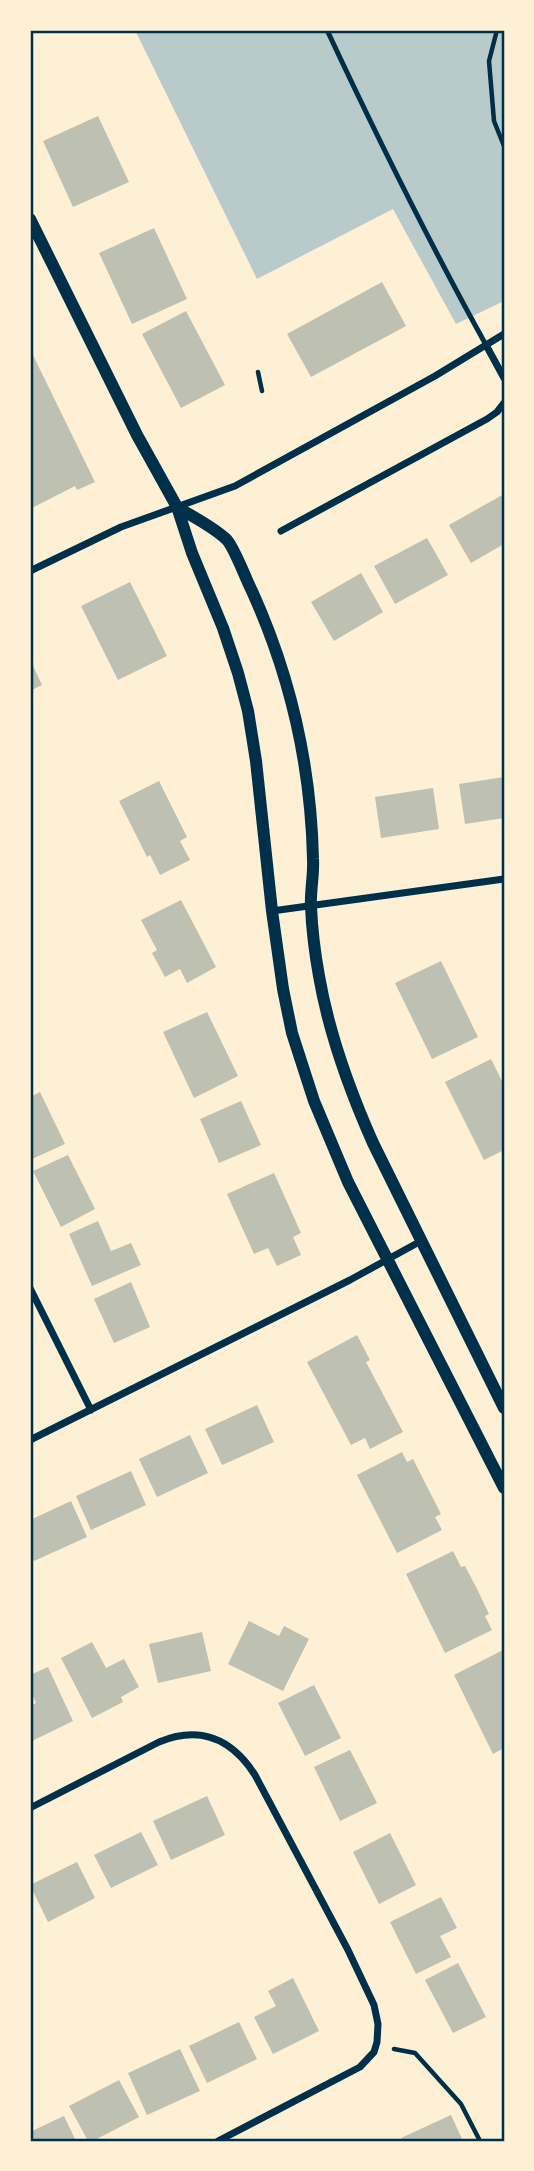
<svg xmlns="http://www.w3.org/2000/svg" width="534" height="2171" viewBox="0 0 534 2171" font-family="'Sofia Sans Condensed',sans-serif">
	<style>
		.green { fill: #b9caca }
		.building { fill: #bec0b2 }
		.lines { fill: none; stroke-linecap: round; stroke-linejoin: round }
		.path { stroke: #003049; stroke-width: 4.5 }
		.service { stroke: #003049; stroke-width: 5 }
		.minor { stroke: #003049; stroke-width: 7 }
		.tertiary { stroke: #003049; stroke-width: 12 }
		.neatline { fill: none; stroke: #003049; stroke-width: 2.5 }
	</style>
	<rect width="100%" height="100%" fill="#fdf0d5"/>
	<path class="green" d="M135,30H504V301L456,324L393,209L257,279Z"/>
	<path class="building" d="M98,116L129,182L73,207L43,141Z
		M154,228L187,299L132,324L99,253Z
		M382,282L406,326L311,377L287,334Z
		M186,311L225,385L181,408L142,334Z
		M30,349L95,482L77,490L75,486L30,509Z
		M504,494V544L471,563L449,525Z
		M427,538L448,575L395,604L374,566Z
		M361,573L383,612L334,641L311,602Z
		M130,582L167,656L118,680L81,606Z
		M30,659L42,685L30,691Z
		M504,777V818L465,824L459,784Z
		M159,781L187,837L180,841L190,860L160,875L150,855L147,857L119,801Z
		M433,788L439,829L381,838L375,797Z
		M181,900L216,967L187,983L180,969L165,977L152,953L157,950L141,920Z
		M441,961L478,1037L432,1059L395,983Z
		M207,1012L238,1076L194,1098L163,1032Z
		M491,1059L504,1085V1150L484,1160L445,1082Z
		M40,1092L65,1144L30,1160V1097Z
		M241,1101L261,1145L219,1163L200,1119Z
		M68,1155L95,1209L61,1227L33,1171Z
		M274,1173L301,1233L293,1237L301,1255L277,1266L268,1248L254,1254L227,1194Z
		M98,1221L111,1251L131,1243L141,1265L92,1286L69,1234Z
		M131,1282L150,1327L114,1343L94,1299Z
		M357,1335L370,1360L366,1362L403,1432L370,1449L365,1438L351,1445L307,1362Z
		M257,1405L274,1442L222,1465L205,1429Z
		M190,1435L208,1473L157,1497L139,1459Z
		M402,1452L407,1462L413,1459L441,1514L435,1517L442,1530L397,1553L357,1475Z
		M131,1471L146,1505L91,1530L76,1496Z
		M71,1501L87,1537L34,1561L30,1553V1520Z
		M453,1551L461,1567L465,1566L477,1589L489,1614L485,1616L492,1630L445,1653L406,1574Z
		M249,1621L279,1636L284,1626L309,1639L283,1691L228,1664Z
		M202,1632L211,1671L158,1683L149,1644Z
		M92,1642L106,1668L124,1659L139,1687L121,1697L123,1702L92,1718L61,1658Z
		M503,1650L504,1748L493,1754L454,1675Z
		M48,1667L73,1721L30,1742V1706L36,1703L30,1689V1675Z
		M314,1685L341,1738L305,1756L278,1703Z
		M350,1750L377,1803L340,1821L314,1767Z
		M207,1796L225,1835L171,1860L153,1821Z
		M141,1832L158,1865L111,1888L94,1855Z
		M390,1833L416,1885L379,1904L353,1852Z
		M77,1862L95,1898L48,1922L30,1885Z
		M441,1897L457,1928L440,1936L451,1957L416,1974L390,1922Z
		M458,1963L486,2017L453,2033L425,1980Z
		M293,1978L319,2031L273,2054L254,2017L276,2006L268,1991Z
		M239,2022L257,2059L207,2083L189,2046Z
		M180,2049L200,2091L147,2115L128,2073Z
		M119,2080L139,2117L93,2141H88L69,2106Z
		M451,2115L463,2141H403L401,2138Z
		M64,2116L76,2141H30V2132Z"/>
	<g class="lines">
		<path class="path" d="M497,30L489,61L494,121L504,146
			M258,372L262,391
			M394,2049L415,2053L461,2104L480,2141"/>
		<path class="service" d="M327,30C377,137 429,242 486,345"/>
		<path class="minor" d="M486,345L504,378
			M281,531L487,419L497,412L504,403
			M30,571L121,527L235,486L435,376L504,334
			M272,911L504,879
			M30,1288L91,1410
			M30,1440L350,1280L421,1241
			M30,1808L159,1742C200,1725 232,1739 255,1775L348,1950L374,2005L378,2024L377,2042L374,2052L360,2067L218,2141"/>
		<path class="tertiary" d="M30,219L137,435L177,507L192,553L223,628L238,673L248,711L256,761L272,911L283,989L292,1033L314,1101L348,1182L504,1488
			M177,507C193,517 212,526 226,539C234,546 246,580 252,591C290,675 311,767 313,859C314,875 310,891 311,907C312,930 315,954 319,976C329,1034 349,1089 373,1143L504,1408"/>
	</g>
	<rect width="534" height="2171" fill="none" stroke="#fdf0d5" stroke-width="63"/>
	<rect x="32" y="32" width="471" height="2108" class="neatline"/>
</svg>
